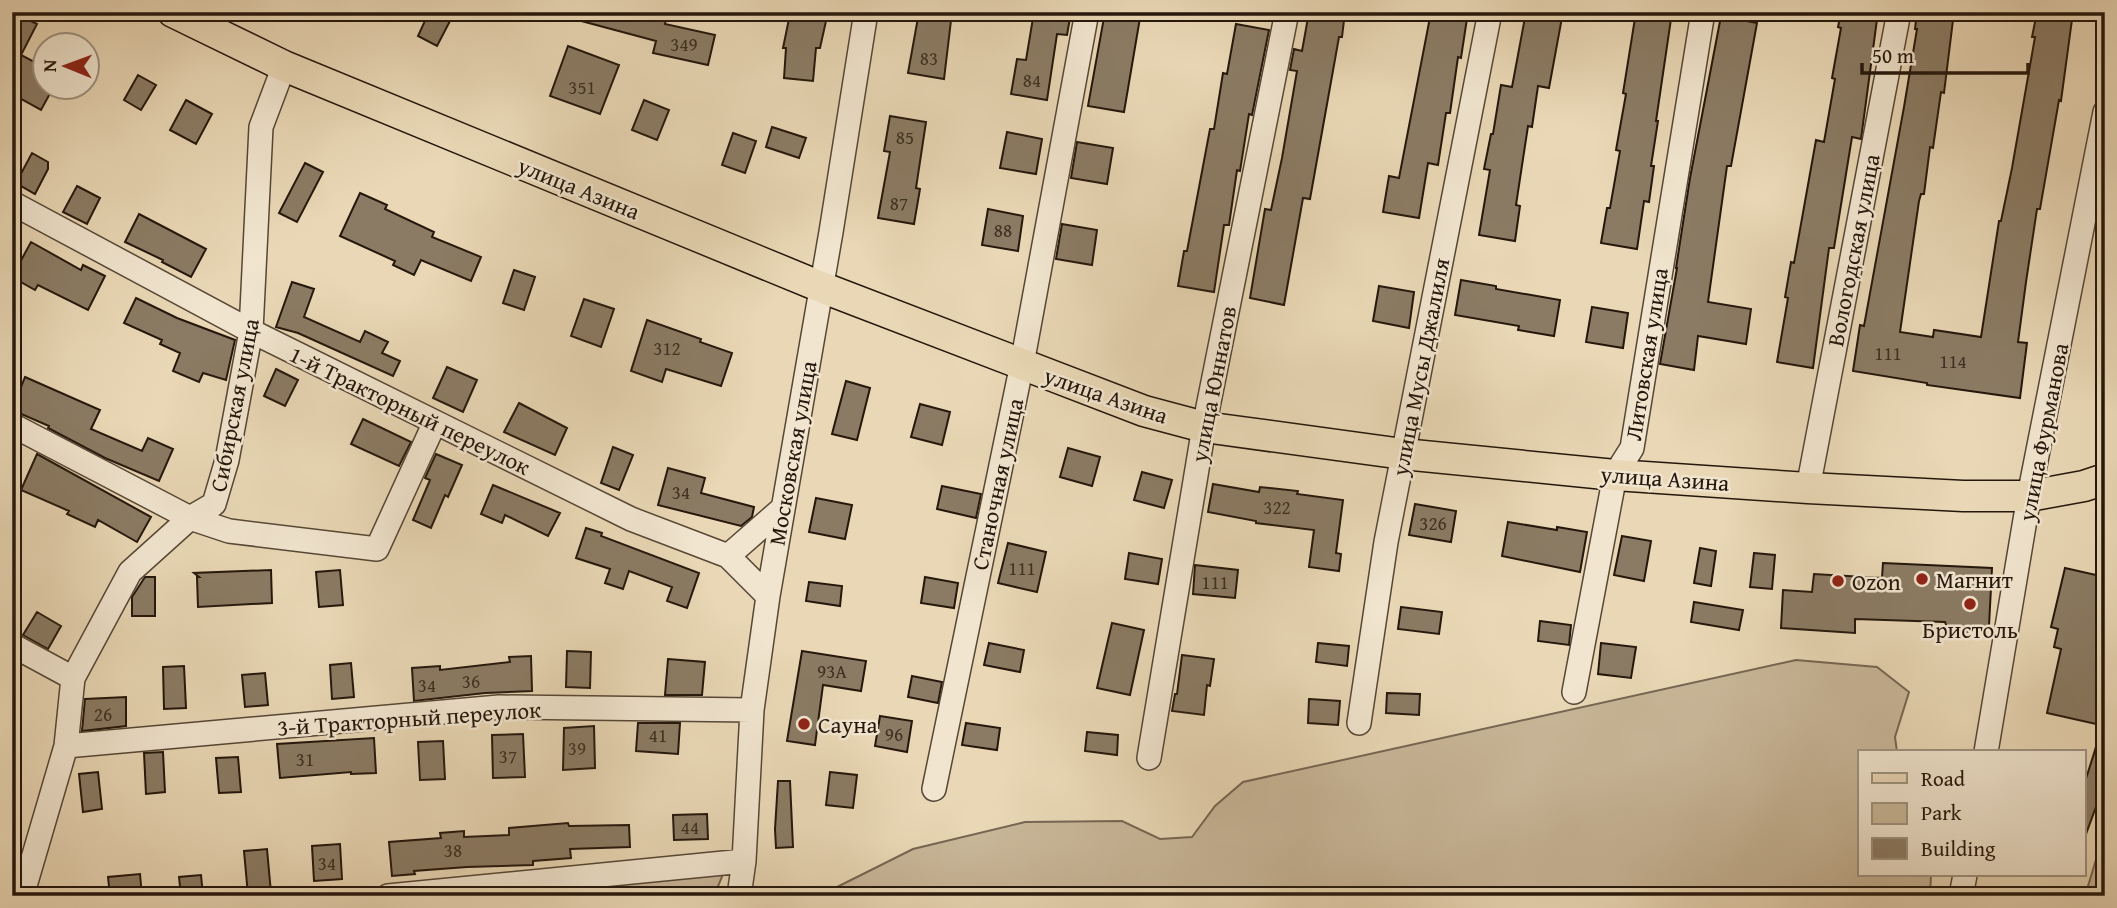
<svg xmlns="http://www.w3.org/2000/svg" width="2117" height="908" viewBox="0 0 2117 908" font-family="'Gentium Book Plus',serif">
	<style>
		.green { fill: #c8b698; stroke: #766652; stroke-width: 2 }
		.building { fill: #8b7b64; stroke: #25170c; stroke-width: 2 }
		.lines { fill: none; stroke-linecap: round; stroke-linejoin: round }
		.minor-casing { stroke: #564736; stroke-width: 26 }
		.major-casing { stroke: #25170c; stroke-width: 33 }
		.minor { stroke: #f1e5cf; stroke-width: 23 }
		.major { stroke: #e9d7b5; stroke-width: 30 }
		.poi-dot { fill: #8f2418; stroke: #f1e5cf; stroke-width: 2.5 }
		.labels { text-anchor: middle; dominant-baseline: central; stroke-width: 5; stroke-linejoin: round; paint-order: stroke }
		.number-label { font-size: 19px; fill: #3e3022 }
		.street-label { font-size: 23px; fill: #25170c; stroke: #f1e5cf }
		.poi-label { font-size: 23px; fill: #25170c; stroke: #f1e5cf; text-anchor: start }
	</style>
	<rect width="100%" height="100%" fill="#e9d7b5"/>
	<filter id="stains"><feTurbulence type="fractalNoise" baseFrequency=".00286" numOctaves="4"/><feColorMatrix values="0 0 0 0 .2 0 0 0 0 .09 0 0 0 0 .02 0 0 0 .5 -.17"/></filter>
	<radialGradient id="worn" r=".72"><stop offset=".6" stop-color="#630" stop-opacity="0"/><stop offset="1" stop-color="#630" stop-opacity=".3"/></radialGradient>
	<path class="green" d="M1796,660L1877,667L1909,692L1895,737L1897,752H1860V875H1931L1930,896H819L913,849L1025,822L1122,821L1160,839L1192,837L1215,806L1243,782Z
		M2105,830V896H2085Z
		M726,867L714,896H544Z"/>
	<path class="building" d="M12,12L37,24L21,55L46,68V88H53L41,110L12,94Z
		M429,12L450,21L437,46L418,36Z
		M571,12H667L665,24L715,35L708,65L653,53L656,41L570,18Z
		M919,12H952L944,79L908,73Z
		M1034,12H1071L1067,35L1057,34L1047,100L1011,94L1017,59L1026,60Z
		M1105,12H1141L1124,112L1088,106Z
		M1309,12H1345L1342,37H1339L1310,199L1303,198L1284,305L1250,298L1265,209L1271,210L1282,158L1297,71L1290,70L1294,49L1302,51Z
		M1431,12H1468L1461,58L1458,57L1450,113H1446L1438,165L1428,163L1419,218L1383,212L1389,176L1399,178Z
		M1526,12H1563L1549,88L1538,86L1532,127L1528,126L1516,205L1520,206L1515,241L1479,235L1490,170L1484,169L1491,134H1493L1501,85L1512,87Z
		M1636,12L1671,19L1656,121H1658L1651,166H1654L1649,202L1644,201L1637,249L1601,243L1607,208H1610L1620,151L1616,150L1626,94L1623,93Z
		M1841,12H1878L1861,139L1852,137L1834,248H1829L1813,368L1777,362L1788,298L1785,297L1791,262L1794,263L1816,140L1824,142L1835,79L1832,78L1841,28L1838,27Z
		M1917,12H1954L1944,93L1941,92L1933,148L1930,147L1924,194H1921L1919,201L1900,332L1933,337L1934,330L1981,337L1999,221H2001L2012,168L2035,37H2032L2037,12H2073L2061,101L2059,100L2040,209H2037L2026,282L2018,342L2027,343L2020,398L1927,385V383L1853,371L1860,325L1864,326L1904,107L1917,29H1915Z
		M790,14L826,21L820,48H816L813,81L784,78L786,48H783Z
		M1721,16L1757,23L1731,166H1727L1708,302L1751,309L1746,344L1698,336L1694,370L1660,364L1677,268H1676L1690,178Z
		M1236,24L1269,30L1252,115L1249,114L1240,171L1237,170L1229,225H1224L1214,292L1178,286L1184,251H1187L1210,129H1214L1223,73L1227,74Z
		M568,46L619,65L600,114L550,96Z
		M138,75L156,85L141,110L124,100Z
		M186,100L212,114L196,144L170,130Z
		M644,100L669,110L657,140L632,130Z
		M890,116L926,122L916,188L920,189L914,224L878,218L890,152L884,151Z
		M772,127L806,138L799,158L766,147Z
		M1007,132L1042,139L1036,174L1000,168Z
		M733,133L756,141L745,173L722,165Z
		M1077,142L1113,148L1107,184L1071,178Z
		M32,153L48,162V169L35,194L16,183Z
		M305,163L323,172L297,222L279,213Z
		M77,186L100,198L87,224L63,212Z
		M360,193L387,205L385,209L434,232L432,237L481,257L471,281L421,260L414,275L393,265L395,261L340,236Z
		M988,209L1023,216L1018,251L982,245Z
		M139,214L206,249L191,277L162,262L163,260L125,242Z
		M1062,224L1097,230L1092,265L1056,259Z
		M31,242L81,270L83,265L105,276L88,310L38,285L35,290L12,277Z
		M514,270L535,277L524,310L503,303Z
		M1461,280L1496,286V289L1560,300L1554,336L1518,330L1519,326L1455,315Z
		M292,282L314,289L304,317L360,342L365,331L388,342L382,353L400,361L393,376L298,333L276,327Z
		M1379,286L1414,292L1409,328L1373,321Z
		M136,298L177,318L235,340L226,380L203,373L199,382L173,371L180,353L160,344L162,340L124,323Z
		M584,299L614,309L601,347L571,336Z
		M1592,307L1628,313L1623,348L1586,342Z
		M647,320L701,339L700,342L732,353L721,386L666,369L662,382L631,371Z
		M447,367L477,380L463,412L433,398Z
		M276,369L298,380L285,406L264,396Z
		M25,377L100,410L91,429L142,451L148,438L173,449L159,481L105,458L48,428L49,426L12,410Z
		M846,381L870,388L857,440L832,434Z
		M519,403L567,428L555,455L504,432Z
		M920,404L950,412L942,445L911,437Z
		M363,419L411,442L399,466L351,444Z
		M613,447L633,455L619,490L601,483Z
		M1068,448L1100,457L1092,486L1060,477Z
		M37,454L151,517L137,542L98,520L95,527L67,514L69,511L21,490Z
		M436,454L462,465L448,497L445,495L431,528L413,520L430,480L425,478Z
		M668,468L705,478L701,493L754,507L752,517L741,526L658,505Z
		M1142,472L1172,480L1164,508L1134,500Z
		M1213,484L1259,492L1260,487L1298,491L1297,494L1343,500L1336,553L1341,554L1339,571L1309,567L1314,530L1256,523V521L1208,512Z
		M493,485L560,513L548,536L505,515L502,523L481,514Z
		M942,486L981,494L976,518L937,509Z
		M816,498L852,505L845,539L809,532Z
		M1415,504L1456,511L1451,542L1409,535Z
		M1508,522L1557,530V527L1587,532L1580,572L1502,556Z
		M586,528L602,533L601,536L699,573L687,608L667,601L672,587L629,571L623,589L605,583L610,569L576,558Z
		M1622,536L1651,541L1644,581L1614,575Z
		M1008,543L1046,552L1037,592L998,583Z
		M1700,548L1716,551L1711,586L1694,583Z
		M1129,553L1162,559L1158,584L1125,579Z
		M1754,553L1775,555L1772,589L1750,587Z
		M1883,563L1992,568L1989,626L1950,636L1945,622L1855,619V633L1781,628L1783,590L1812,592L1814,574L1882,578Z
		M1195,565L1238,570L1235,598L1193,594Z
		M2065,568L2105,577V726L2047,713L2061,649L2054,647L2058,629L2051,627Z
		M271,570L272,603L198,607L197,577H199L194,573Z
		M340,570L343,605L319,607L316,572Z
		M145,577H155V616H132V597Z
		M925,577L958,583L954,608L921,603Z
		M809,582L842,586L840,606L806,601Z
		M1694,602L1743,610L1739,630L1691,622Z
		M1401,607L1442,612L1439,634L1398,629Z
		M37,612L61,626L48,649L23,635Z
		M1540,621L1571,625L1569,645L1538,641Z
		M1112,623L1144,630L1130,695L1097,688Z
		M989,643L1024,650L1020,672L984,665Z
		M1318,643L1349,646L1347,666L1316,662Z
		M1601,643L1636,647L1631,678L1598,674Z
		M567,651L591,652L590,688L566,687Z
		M802,651L866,661L861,691L823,685L815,745L787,741Z
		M1182,655L1214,659L1210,686L1207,685L1204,715L1172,711L1175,694H1177Z
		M531,656L532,691L485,693L414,701L412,668L440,666V670L510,662L509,657Z
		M668,659L705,662L702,695H665Z
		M351,663L354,697L332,699L330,665Z
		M184,666L186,708L164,709L163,667Z
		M265,673L268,705L245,707L242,675Z
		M912,676L942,682L938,703L908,697Z
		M1387,693L1420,694L1419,715L1386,713Z
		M126,697V726L82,731L85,699Z
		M1309,699L1340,701L1338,725L1308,723Z
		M880,716L912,721L907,752L875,746Z
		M638,723H680L678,754L636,751Z
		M966,723L1000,728L997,750L962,745Z
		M594,726L595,768L563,770L564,728Z
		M2101,731L2105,732V782L2086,834L2084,833V785Z
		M1087,732L1118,735L1117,755L1085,751Z
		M523,734L525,777L493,778L492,735Z
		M374,738L376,773L351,774V772L280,778L277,744Z
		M443,741L445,779L420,780L418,742Z
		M163,752L165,792L146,794L144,753Z
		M238,757L241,792L219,793L216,758Z
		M98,772L102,809L83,812L79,774Z
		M830,772L857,775L853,808L826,805Z
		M778,781H790L793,847L776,848L775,829Z
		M707,814L708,839L674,840L673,815Z
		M568,823L569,826L629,825L630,847L570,849L571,858L533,861V865L467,867L414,871L415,874L392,876L389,842L441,838L440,833L464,831V837L509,835V828Z
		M340,844L342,879L314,881L312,846Z
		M267,849L271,893L248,895L244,851Z
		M140,874L142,896H110L108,877Z
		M201,875L203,896H181L179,877Z"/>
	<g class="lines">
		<g class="minor-casing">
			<path id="minor" d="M12,203L251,331L631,519L728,556L768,596
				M12,425L190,518L229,531L377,549L435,422
				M1808,488L1899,12
				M728,556L783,508
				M12,645L73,678
				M1574,692L1615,475L1632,448L1703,12
				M1359,723L1386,542L1490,12
				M66,746L499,707L752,710
				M1986,752L2029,496L2105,112
				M1149,758L1204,427L1287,12
				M934,789L1022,364L1087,12
				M22,896L66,746L73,678L130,572L190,518L214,504L227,460L251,331L261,127L284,66
				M388,896L744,861
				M739,896L744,861L752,710L768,596L831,232L866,12
				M1961,896L1965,875"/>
		</g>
		<g class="major-casing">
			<path id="major" d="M173,12L284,66L821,287L1144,411L1204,427L1403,454L1615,475L1808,488L1963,496H2029L2084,486L2105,479"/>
		</g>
		<use href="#minor" class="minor"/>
		<use href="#major" class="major"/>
	</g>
	<g class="poi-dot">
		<circle cx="1922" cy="579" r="7"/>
		<circle cx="1838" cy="581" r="7"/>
		<circle cx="1970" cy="604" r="7"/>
		<circle cx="804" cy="724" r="7"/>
	</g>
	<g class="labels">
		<g class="number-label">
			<text x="684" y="44">349</text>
			<text x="929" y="58">83</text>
			<text x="1032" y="80">84</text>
			<text x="582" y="87">351</text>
			<text x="905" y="137">85</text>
			<text x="899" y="203">87</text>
			<text x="1003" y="230">88</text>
			<text x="667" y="348">312</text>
			<text x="1888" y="353">111</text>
			<text x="1953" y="361">114</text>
			<text x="681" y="492">34</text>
			<text x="1277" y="507">322</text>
			<text x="1433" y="523">326</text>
			<text x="1022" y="568">111</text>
			<text x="1215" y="582">111</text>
			<text x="832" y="671">93А</text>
			<text x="471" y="681">36</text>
			<text x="427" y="685">34</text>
			<text x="103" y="714">26</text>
			<text x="894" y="734">96</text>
			<text x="658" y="735">41</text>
			<text x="577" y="748">39</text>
			<text x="508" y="756">37</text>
			<text x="305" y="759">31</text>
			<text x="690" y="827">44</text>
			<text x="453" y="850">38</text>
			<text x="327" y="863">34</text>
		</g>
		<g class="street-label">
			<text transform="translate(579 188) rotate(22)">улица Азина</text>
			<text transform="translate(1853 250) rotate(-79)">Вологодская улица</text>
			<text transform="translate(1646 354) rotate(-81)">Литовская улица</text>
			<text transform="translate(1420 367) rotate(-79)">улица Мусы Джалиля</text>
			<text transform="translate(1213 384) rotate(-79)">улица Юннатов</text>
			<text transform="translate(1106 395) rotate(19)">улица Азина</text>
			<text transform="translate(234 405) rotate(-79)">Сибирская улица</text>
			<text transform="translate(410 410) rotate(26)">1-й Тракторный переулок</text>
			<text transform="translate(2043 432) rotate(-79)">улица Фурманова</text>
			<text transform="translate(792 453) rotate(-80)">Московская улица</text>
			<text transform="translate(1665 478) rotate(4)">улица Азина</text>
			<text transform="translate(997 484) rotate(-78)">Станочная улица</text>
			<text transform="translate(409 718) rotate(-4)">3-й Тракторный переулок</text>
		</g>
		<g class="poi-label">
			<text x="1936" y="579">Магнит</text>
			<text x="1852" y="581">Ozon</text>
			<text x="1970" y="629" text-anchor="middle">Бристоль</text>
			<text x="818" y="724">Сауна</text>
		</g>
	</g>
	<rect width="2117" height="908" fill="none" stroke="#e9d7b5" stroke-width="42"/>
	<rect x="14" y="14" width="2089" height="880" fill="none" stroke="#25170c" stroke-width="3.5"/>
	<rect x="21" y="21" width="2075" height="866" fill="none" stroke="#25170c" stroke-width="2"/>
	<rect x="1858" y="750" width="228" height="126" fill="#f1e5cf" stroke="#9f9381" stroke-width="2"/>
	<rect x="1872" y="773" width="35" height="10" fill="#e9d7b5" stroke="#9f9381" stroke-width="2"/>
	<text x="1921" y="786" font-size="21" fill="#25170c">Road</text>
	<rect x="1872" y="803" width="35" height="21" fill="#c8b698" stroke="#9f9381" stroke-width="2"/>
	<text x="1921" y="820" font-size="21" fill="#25170c">Park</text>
	<rect x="1872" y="838" width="35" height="21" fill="#8b7b64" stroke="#9f9381" stroke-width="2"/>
	<text x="1921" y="856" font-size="21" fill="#25170c">Building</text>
	<g transform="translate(66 66) rotate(271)"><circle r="33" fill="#f1e5cf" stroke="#9f9381" stroke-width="2"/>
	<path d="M0-5L12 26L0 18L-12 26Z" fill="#8f2418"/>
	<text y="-10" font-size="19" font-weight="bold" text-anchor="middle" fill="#25170c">N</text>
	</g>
	<path d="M1862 63v10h166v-10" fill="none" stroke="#25170c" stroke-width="3.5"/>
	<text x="1872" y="63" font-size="21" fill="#25170c" stroke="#f1e5cf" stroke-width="5" paint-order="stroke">50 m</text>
	<rect width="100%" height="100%" filter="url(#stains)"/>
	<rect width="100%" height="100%" fill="url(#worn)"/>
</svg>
